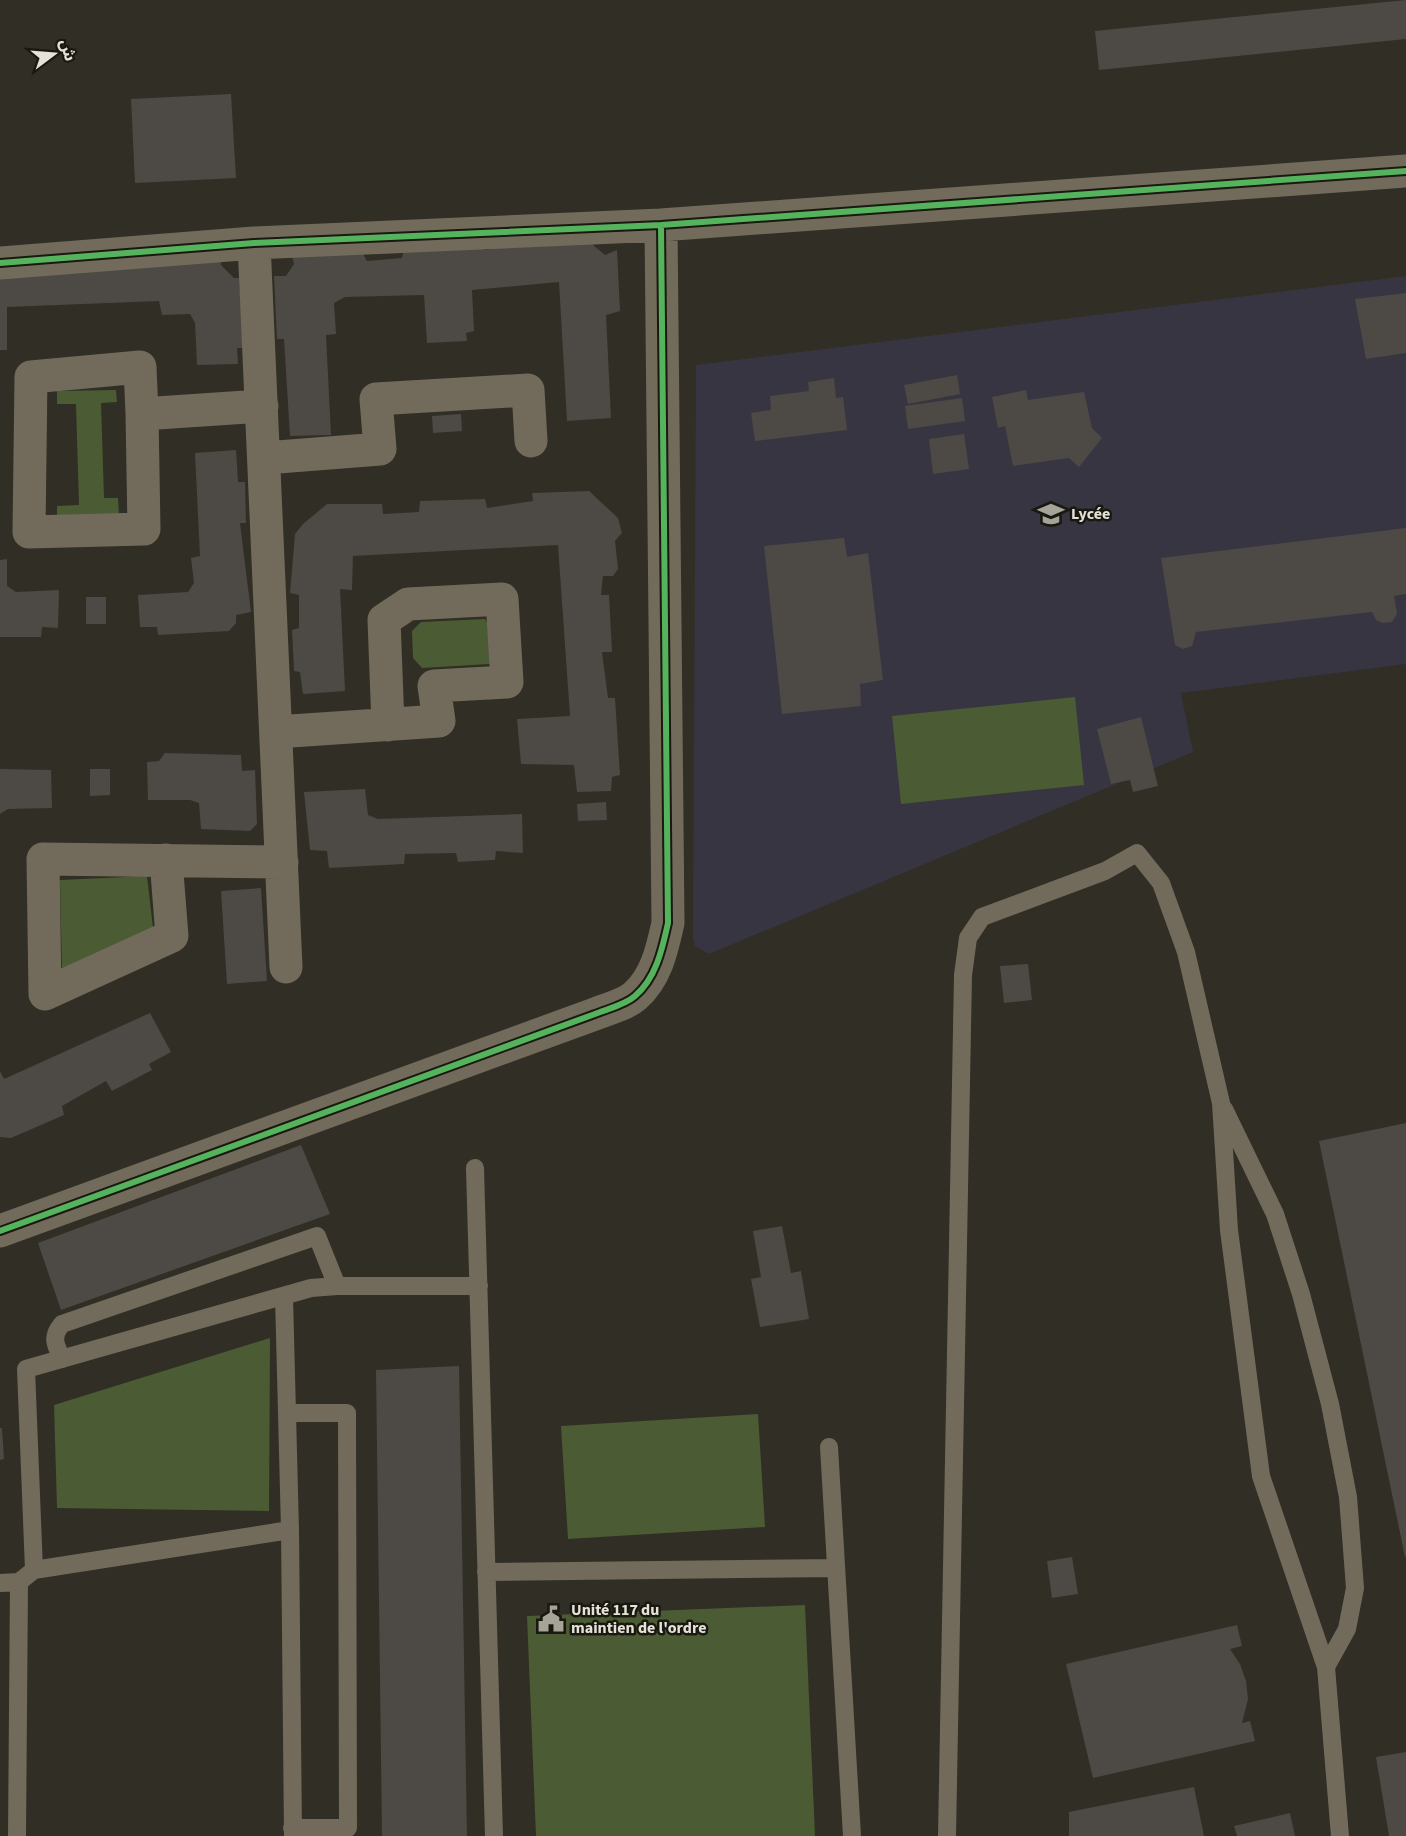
<svg xmlns="http://www.w3.org/2000/svg" width="1406" height="1836" viewBox="0 0 1406 1836" font-family="'Source Sans 3','Noto Sans Arabic',sans-serif">
	<style>
		.education { fill: #383542 }
		.green { fill: #4b5b33 }
		.building { fill: #4d4944 }
		.lines { fill: none; stroke-linecap: round; stroke-linejoin: round }
		.service { stroke: #726b5b; stroke-width: 18 }
		.minor { stroke: #726b5b; stroke-width: 33 }
		.cycleway-casing { stroke: #1a1911; stroke-width: 10 }
		.cycleway { stroke: #56b35d; stroke-width: 6 }
		.labels { text-anchor: middle; dominant-baseline: central; stroke-width: 5; stroke-linejoin: round; paint-order: stroke }
		.poi-label { font-size: 16px; font-weight: bold; fill: #e5e3d8; stroke: #1a1911; text-anchor: start }
	</style>
	<rect width="100%" height="100%" fill="#302e25"/>
	<path class="education" d="M1406,276V664L1181,693L1193,752L709,954L695,946L693,938L696,365Z"/>
	<path class="green" d="M116,390L117,402L101,403L104,498H118L119,515L57,516V506L79,505L76,404H57V391Z
		M485,619L491,629L495,658L489,664L422,668L413,658L412,631L421,622Z
		M1075,697L1084,785L901,804L892,716Z
		M147,876L153,928L62,973L60,880Z
		M270,1338L269,1511L57,1508L54,1405Z
		M758,1414L765,1527L568,1539L561,1426Z
		M805,1605L815,1836H536L527,1616Z"/>
	<path class="building" d="M1406,0V39L1099,70L1095,31Z
		M231,94L236,178L135,183L131,99Z
		M593,234V245L605,255L617,250L620,311L606,315L611,418L567,421L559,282L472,290L474,331L466,333L467,341L427,343L424,295L345,297L334,303L336,334L326,335L331,435L290,436L284,339H277L274,276H286L294,264L292,256L362,252L367,261L402,258L404,250L480,240L484,250Z
		M220,256L221,265L234,278H239L244,348H237L238,364L197,365L195,323L190,314L162,315L159,301L7,307V350H0V271Z
		M1406,293V353L1366,359L1355,299Z
		M957,375L960,394L908,404L904,385Z
		M834,378L836,398L843,397L847,430L755,441L751,413L771,410L770,396L809,391L808,382Z
		M1026,390L1028,400L1084,392L1092,428L1102,438L1079,467L1069,458L1013,466L1005,426L998,428L992,397Z
		M962,398L965,421L908,429L905,406Z
		M461,414L462,431L433,433L432,416Z
		M964,434L969,469L933,474L929,439Z
		M236,450L238,482H245L246,523H240L251,612L236,615V623L229,631L158,635L157,627H140L138,595L188,592L194,583L191,558L200,556L195,453Z
		M589,491L618,518L622,533L615,541L618,569L613,576H603L601,595H609L612,652H602L608,698H615L620,775L612,777L611,791L577,792L574,765L521,764L517,719L570,716L558,545L353,556L352,590L340,589L345,691L303,694L300,672L294,671L292,630L299,628V595L290,593L295,534L303,524L327,504H382L383,514L419,512L420,501L485,499L487,508L533,501L532,493Z
		M1406,528V594L1394,596L1397,614L1392,622L1383,623L1376,620L1372,612L1196,632L1192,646L1183,649L1175,645L1161,558Z
		M844,538L847,557L868,553L883,680L860,684L861,706L782,714L764,546Z
		M7,559V586L16,592L59,590L58,628L42,627L41,637H0V560Z
		M86,597H106V624H86Z
		M1141,717L1158,786L1133,792L1130,780L1111,784L1097,729Z
		M165,753L241,755L242,771L255,770L257,824L250,831L201,829L199,803L190,800H148L147,762L159,761Z
		M0,769L51,770L52,808L8,809L0,814Z
		M90,769H110V795L90,796Z
		M365,789L368,815L378,819L522,814L523,853L496,851L495,860L458,862L456,853L405,854L404,864L329,868L327,851L310,850L304,792Z
		M606,802L607,820L578,821L577,804Z
		M261,888L267,981L227,984L221,891Z
		M1028,964L1032,1000L1004,1003L1000,966Z
		M150,1013L171,1052L149,1064L152,1070L112,1091L106,1081L62,1106L64,1115L11,1138L0,1137V1071L4,1079Z
		M1406,1123V1557H1405L1319,1141Z
		M301,1145L330,1214L61,1310L38,1243Z
		M782,1226L791,1273L801,1271L809,1319L760,1327L751,1279L761,1277L753,1231Z
		M459,1366L467,1836H382L376,1370Z
		M0,1428H2L4,1459L0,1460Z
		M1072,1557L1078,1594L1052,1598L1047,1561Z
		M1237,1625L1242,1646L1230,1649L1240,1664L1246,1681L1248,1699L1242,1723L1250,1721L1255,1741L1093,1778L1066,1664Z
		M1406,1752V1836H1389L1376,1757Z
		M1194,1787L1204,1836H1069V1812Z
		M1290,1813L1295,1836H1237L1234,1826Z"/>
	<g class="lines">
		<path class="service" d="M1224,1109L1275,1214L1301,1294L1330,1404L1348,1497L1355,1588L1347,1629L1326,1667
			M475,1168L494,1836
			M284,1296L290,1530
			M62,1359C55,1344 51,1337 62,1324L317,1236L337,1286
			M287,1413H347L348,1828H292
			M829,1447L852,1836
			M34,1570L26,1369L311,1288L337,1286H479
			M486,1572L836,1568
			M0,1583L19,1582L34,1570L290,1530L293,1836
			M17,1836L19,1582
			M947,1836L963,975L968,938L982,917L1105,871L1137,853L1161,883L1186,952L1221,1103L1229,1230L1261,1476L1326,1667L1340,1836"/>
		<path class="minor" d="M254,243L286,967
			M0,263L254,243L661,225L1406,171
			M142,414L144,529L29,532L31,377L140,367L142,414L262,406
			M265,458L380,449L376,399L528,390L531,441
			M276,732L439,721L434,686L507,682L502,599L408,604L384,620L388,725
			M166,860L172,936L45,994L43,859L282,862
			M0,1231L595,1014C607,1009 625,1005 635,996C656,978 662,950 668,923L661,225"/>
		<g class="cycleway-casing">
			<path id="cycleway" d="M0,263L254,243L661,225L1406,171
				M0,1231L595,1014C607,1009 625,1005 635,996C656,978 662,950 668,923L661,225"/>
		</g>
		<use href="#cycleway" class="cycleway"/>
	</g>
	<defs>
		<g id="school-bare" transform="scale(2.07)"><path d="M0-5L7-2L0 1L-7-2ZM-4 1L0 2.5L4 1V4Q0 6-4 4Z" fill="#a6a499" stroke="#1a1911" stroke-width="2.5" paint-order="stroke"/></g>
		<g id="civic-bare" transform="scale(2.07)"><path d="M-.6-6.5H3V-4.5H.6V-3L4-1V1h2V6H-6V1h2V-1L-.6-3ZM-1.2 2.5V6h2.4V2.5Z" fill="#a6a499" stroke="#1a1911" stroke-width="2.5" paint-order="stroke"/></g>
	</defs>
	<g fill-rule="evenodd">
		<use href="#school-bare" x="1051" y="514"/>
		<use href="#civic-bare" x="551" y="1619"/>
	</g>
	<g class="labels">
		<g class="poi-label">
			<text x="1071" y="514">Lycée</text>
			<text x="571" y="1610">Unité 117 du<tspan x="571" dy="18">maintien de l'ordre</tspan></text>
		</g>
	</g>
	<g transform="translate(54 54) rotate(74)" stroke="#1a1911" stroke-width="4.5" paint-order="stroke">
	<path d="M0-4.5L10 22L0 15L-10 22Z" fill="#e5e3d8"/>
	<text y="-9" font-size="16" font-weight="bold" text-anchor="middle" fill="#e5e3d8">ش</text>
	</g>
</svg>
